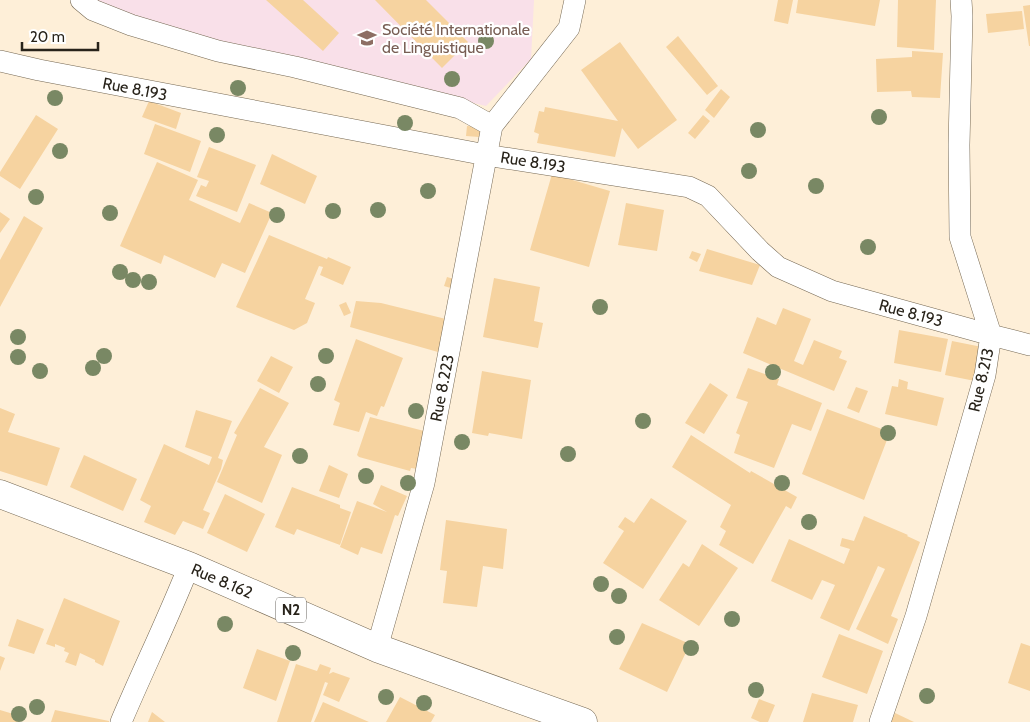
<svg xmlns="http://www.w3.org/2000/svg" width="1030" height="722" viewBox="0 0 1030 722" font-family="Cabin,sans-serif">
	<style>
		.education { fill: #f9e0e9 }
		.building { fill: #f6d3a0 }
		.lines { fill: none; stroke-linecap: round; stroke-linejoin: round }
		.minor-casing { stroke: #756853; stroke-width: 22 }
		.trunk-casing { stroke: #756853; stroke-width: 29 }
		.minor { stroke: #fff; stroke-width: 21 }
		.trunk { stroke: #fff; stroke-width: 28 }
		.tree { fill: #798864 }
		.labels { text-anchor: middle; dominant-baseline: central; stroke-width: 4.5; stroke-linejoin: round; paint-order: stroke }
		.shield { fill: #fff; stroke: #68655f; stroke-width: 1 }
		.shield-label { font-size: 15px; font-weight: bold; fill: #28231a }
		.education-label { font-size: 16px; fill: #785e54; stroke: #fff; text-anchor: start }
		.street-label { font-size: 16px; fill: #28231a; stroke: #fff }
	</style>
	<rect width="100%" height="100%" fill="#feefd8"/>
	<path class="education" d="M91,0H534L531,59L486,106L113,17Z"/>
	<path class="building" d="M266,0H303L339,33L323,51Z
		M375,0H426L468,42L442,68Z
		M778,0H793L788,24L774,21Z
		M798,0H880L875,26L796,13Z
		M898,0H936L934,50L897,47Z
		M1030,5V46H1029L1023,6Z
		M1022,11L1024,29L988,33L986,14Z
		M678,36L718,86L707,95L666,47Z
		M620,42L677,120L638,149L622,128L615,157L537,143L539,134L534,132L539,111L544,112L545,107L618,121L581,70Z
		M912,51L943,53L940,98L912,97L911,91L877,92L876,59L912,57Z
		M721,89L730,97L714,118L705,110Z
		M149,101L181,113L176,129L142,117Z
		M36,115L58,129L20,189L0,176V172Z
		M703,115L710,121L695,139L688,133Z
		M155,124L201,141L190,172L144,154Z
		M467,126L481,127L479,137L466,136Z
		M209,147L256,165L237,212L196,196L201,185L206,187L209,181L197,177Z
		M272,154L317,176L305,204L260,184Z
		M157,162L198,180L189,200L240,223L249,203L272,213L245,273L222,263L215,278L164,255L161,264L120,246Z
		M552,174L610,191L589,267L530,250Z
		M626,203L664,210L657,251L618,245Z
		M0,212L10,219L0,233Z
		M24,216L43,228L0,307V260Z
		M269,235L327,259L328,257L351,267L343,285L320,275L323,267L319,266L305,299L315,303L307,323L294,330L236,307Z
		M707,249L760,265L752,285L699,271Z
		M692,251L701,254L697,262L689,258Z
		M447,277L457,280L454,289L444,286Z
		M494,278L540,287L534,321L543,323L538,348L483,337Z
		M356,301L381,303L450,320L445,354L350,327Z
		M346,302L351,313L344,316L339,305Z
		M783,308L811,319L794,361L803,365L814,340L842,351L839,358L847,361L834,391L743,353L757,317L776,325Z
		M899,330L948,339L941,372L894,363Z
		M356,339L403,358L384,407L381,406L377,416L366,412L359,432L333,425L340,403L334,400Z
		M952,341L982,347L975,381L945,375Z
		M271,356L293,367L279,393L257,381Z
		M748,368L779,379L777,385L822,403L811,431L792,424L774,468L734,453L740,435L736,433L748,402L736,398Z
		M482,371L531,380L522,439L489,433L488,436L472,433Z
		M899,379L908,382L907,389L944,398L937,426L885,414L892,386L898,387Z
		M710,383L728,395L704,434L685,423Z
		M856,387L868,391L859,413L847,408Z
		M260,388L289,403L264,447L282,455L262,503L217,482L237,435L234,433Z
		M0,408L15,414L8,432L60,448L47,486L0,471Z
		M827,409L890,432L864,500L802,474Z
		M196,410L232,421L218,458L223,460L221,469L203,510L210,513L203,529L183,521L175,535L144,522L151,506L140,500L164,444L209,465L212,457L185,447Z
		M370,417L428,432L418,469L411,468L410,471L359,457L357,455Z
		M691,435L750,473L751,471L797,497L791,509L786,506L753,564L719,545L726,531L720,527L731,505L672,467Z
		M84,455L137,479L123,511L70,487Z
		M329,465L348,474L339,498L319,491Z
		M381,485L407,496L398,516L395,515L382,554L361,547L358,555L340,547L357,501L387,512L373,504Z
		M292,487L340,505V508L351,512L340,545L297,529L294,535L275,527Z
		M225,494L265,514L247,552L207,533Z
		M651,498L687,521L643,589L603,563L624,531L618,527L625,517L634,523Z
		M864,516L908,535L907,536L920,542L891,616L898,619L888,644L856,629L885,569L878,566L849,631L820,618L835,585L822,580L812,600L771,581L789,539L844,564L850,549L840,546L842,538L854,541Z
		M446,520L507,529L503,569L483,566L477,607L443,603L447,571L440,570Z
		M702,544L738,568L699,626L659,600L683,563L689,567Z
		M64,598L120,621L103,666L95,662V660L80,653L76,666L65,662L69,653L64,651L65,648L55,644V647L46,644Z
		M17,619L44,629L34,654L8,646Z
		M642,623L690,644L667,692L619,669Z
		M839,634L883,651L867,694L822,677Z
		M1021,643L1030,646V691L1008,683Z
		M257,649L290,661L276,701L243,688Z
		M0,656L5,658L0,671Z
		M296,664L317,671L320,664L331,668L329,674L333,672L350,678L339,702L323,695L328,683L325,682L311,722H277Z
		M812,693L858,705L853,722H803Z
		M400,697L435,715L431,722H386Z
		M759,699L775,705L768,722H760L751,718Z
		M323,702L369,722H314Z
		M0,710L20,716L19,722H0Z
		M55,710L109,721V722H51Z
		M152,712L165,722H148Z
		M895,713L914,722H891Z"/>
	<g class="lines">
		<g class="minor-casing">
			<path id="minor" d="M81,0L93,10L131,25L218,51L295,67L460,108L492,126
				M0,61L39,70L486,155L689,187L708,196L760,251L778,267L832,291L991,335L1030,345
				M377,648L424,483L492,126L569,28L575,0
				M121,722C143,670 168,619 189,566
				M880,722L916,616L985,375L991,335L960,237L959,145L962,16L961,0"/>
		</g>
		<g class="trunk-casing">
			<path id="trunk" d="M0,494L189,566L377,648L583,722"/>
		</g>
		<use href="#minor" class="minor"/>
		<use href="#trunk" class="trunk"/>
	</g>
	<g class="tree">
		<circle cx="486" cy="41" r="8"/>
		<circle cx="452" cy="79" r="8"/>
		<circle cx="238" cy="88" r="8"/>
		<circle cx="55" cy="98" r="8"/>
		<circle cx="879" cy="117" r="8"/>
		<circle cx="405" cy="123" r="8"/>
		<circle cx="758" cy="130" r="8"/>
		<circle cx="217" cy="135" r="8"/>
		<circle cx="60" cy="151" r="8"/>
		<circle cx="749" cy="171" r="8"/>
		<circle cx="816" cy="186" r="8"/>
		<circle cx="428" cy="191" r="8"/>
		<circle cx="36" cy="197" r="8"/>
		<circle cx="378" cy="210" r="8"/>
		<circle cx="333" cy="211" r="8"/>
		<circle cx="110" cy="213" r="8"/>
		<circle cx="277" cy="215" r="8"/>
		<circle cx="868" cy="247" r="8"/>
		<circle cx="120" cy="272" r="8"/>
		<circle cx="133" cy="280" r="8"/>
		<circle cx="149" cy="282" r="8"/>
		<circle cx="600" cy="307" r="8"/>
		<circle cx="18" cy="337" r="8"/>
		<circle cx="104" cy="356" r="8"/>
		<circle cx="326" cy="356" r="8"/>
		<circle cx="18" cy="357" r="8"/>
		<circle cx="93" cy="368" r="8"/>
		<circle cx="40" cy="371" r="8"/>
		<circle cx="773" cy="372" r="8"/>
		<circle cx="318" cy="384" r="8"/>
		<circle cx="416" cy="411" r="8"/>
		<circle cx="643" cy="421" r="8"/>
		<circle cx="888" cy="433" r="8"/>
		<circle cx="462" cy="442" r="8"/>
		<circle cx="568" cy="454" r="8"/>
		<circle cx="300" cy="456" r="8"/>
		<circle cx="366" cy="476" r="8"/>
		<circle cx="408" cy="483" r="8"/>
		<circle cx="782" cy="483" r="8"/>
		<circle cx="809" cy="522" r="8"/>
		<circle cx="601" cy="584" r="8"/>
		<circle cx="619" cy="596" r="8"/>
		<circle cx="732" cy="619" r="8"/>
		<circle cx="225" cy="624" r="8"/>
		<circle cx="617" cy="637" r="8"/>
		<circle cx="691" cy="648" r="8"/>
		<circle cx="293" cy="653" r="8"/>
		<circle cx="756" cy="690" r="8"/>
		<circle cx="927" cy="696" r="8"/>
		<circle cx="386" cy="697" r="8"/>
		<circle cx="424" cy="703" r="8"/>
		<circle cx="37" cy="707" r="8"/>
		<circle cx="19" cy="714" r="8"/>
	</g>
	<defs>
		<g id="school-bare" transform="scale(1.5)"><path d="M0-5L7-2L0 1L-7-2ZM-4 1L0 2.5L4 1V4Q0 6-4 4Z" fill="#8d6e63" stroke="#fff" stroke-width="2.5" paint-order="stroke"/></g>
	</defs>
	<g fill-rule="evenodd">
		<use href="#school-bare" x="367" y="38"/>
	</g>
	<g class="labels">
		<rect class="shield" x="276" y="597.5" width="30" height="25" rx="4"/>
		<g class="shield-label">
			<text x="291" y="610">N2</text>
		</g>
		<g class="education-label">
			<text x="382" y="29">Société Internationale<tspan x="382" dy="18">de Linguistique</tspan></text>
		</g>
		<g class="street-label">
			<text transform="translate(135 89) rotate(11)">Rue 8.193</text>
			<text transform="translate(533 162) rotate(9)">Rue 8.193</text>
			<text transform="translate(911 313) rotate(15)">Rue 8.193</text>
			<text transform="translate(981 380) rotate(-77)">Rue 8.213</text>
			<text transform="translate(442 388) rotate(-79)">Rue 8.223</text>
			<text transform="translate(222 581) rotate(23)">Rue 8.162</text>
		</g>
	</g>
	<path d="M22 42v8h76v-8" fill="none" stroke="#28231a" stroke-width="2.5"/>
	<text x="30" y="42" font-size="15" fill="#28231a" stroke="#ffffff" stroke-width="4" paint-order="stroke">20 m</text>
</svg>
